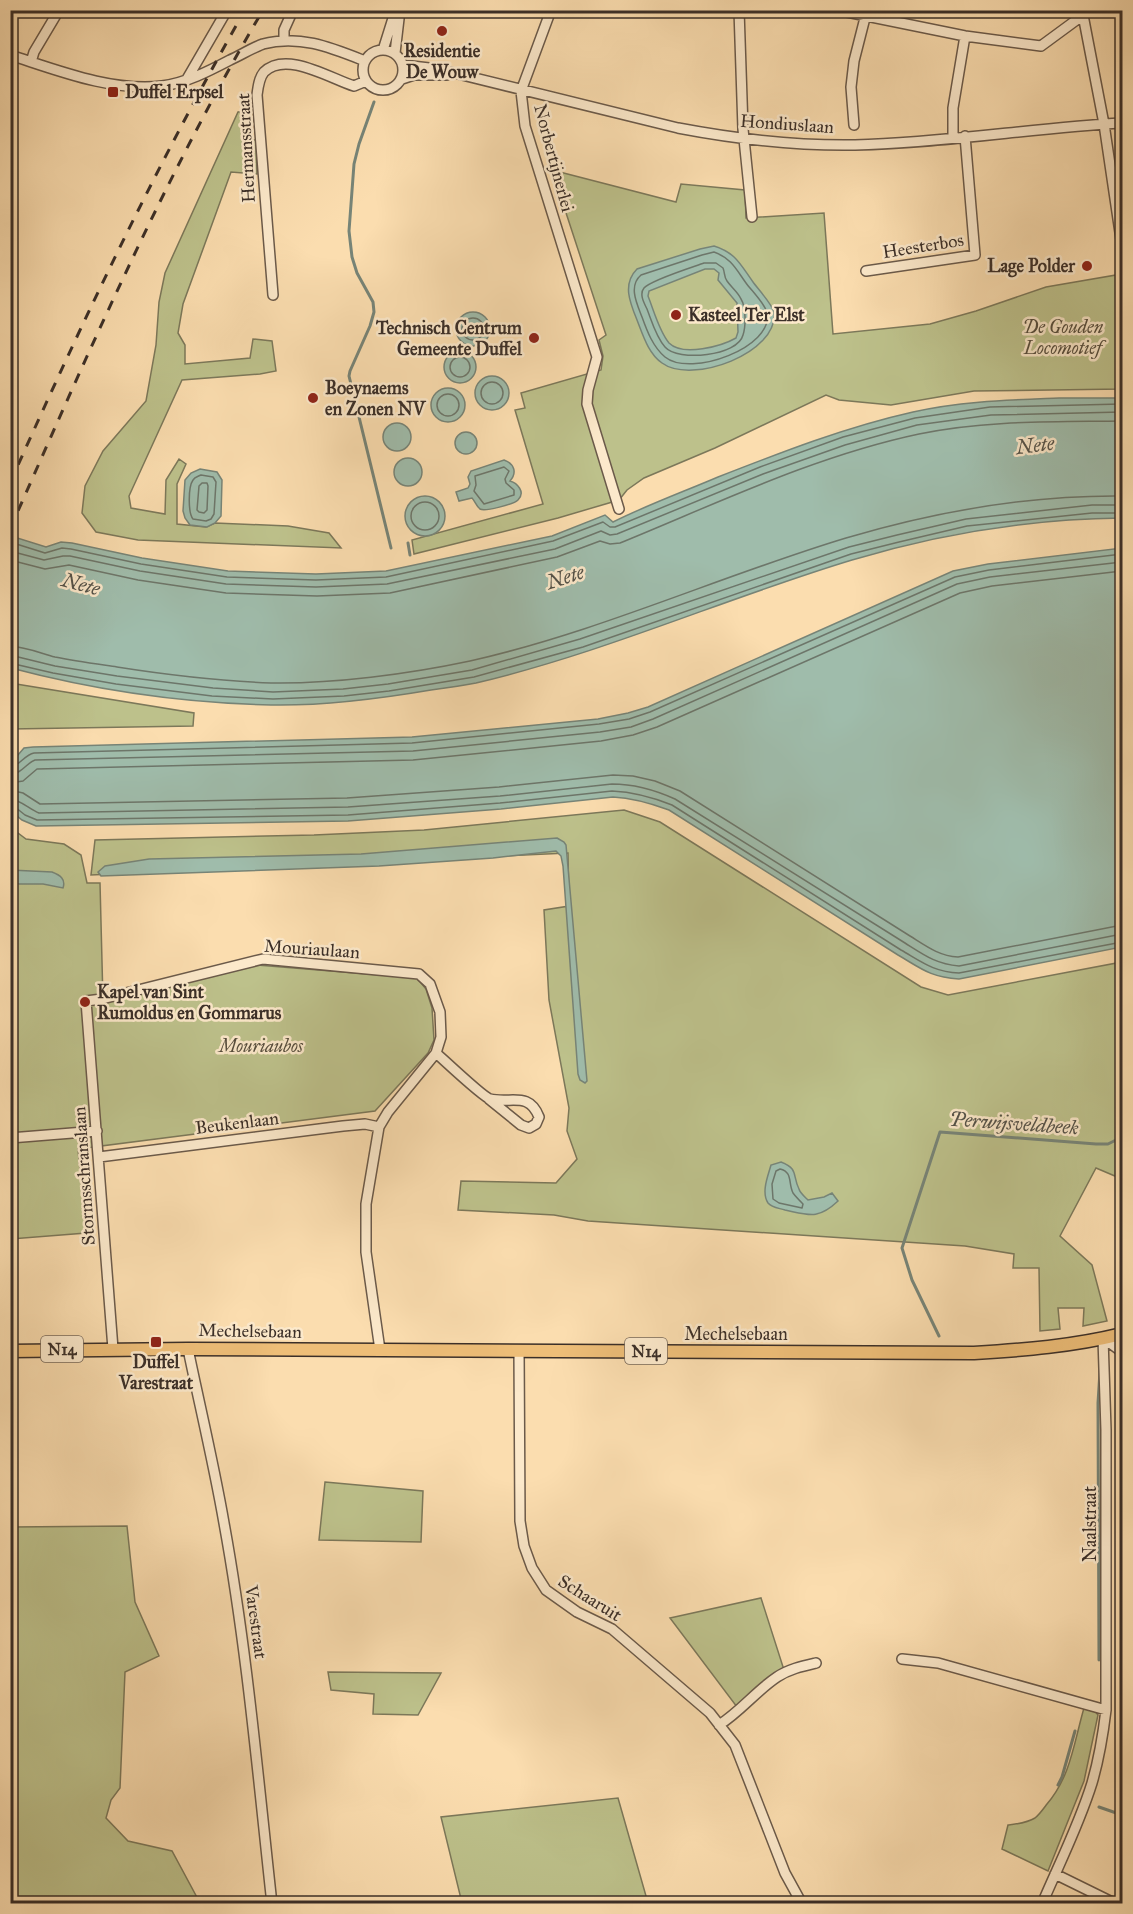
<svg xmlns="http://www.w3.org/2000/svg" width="1133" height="1914" viewBox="0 0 1133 1914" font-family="'IM FELL Great Primer',serif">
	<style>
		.green { fill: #bdc18b; stroke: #7c785a; stroke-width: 1.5 }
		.water { fill: #9fbcab; stroke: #778477; stroke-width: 1.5; fill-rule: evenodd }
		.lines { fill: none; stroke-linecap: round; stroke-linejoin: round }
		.shore { stroke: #6d766a; stroke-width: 1.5 }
		.stream { stroke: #778477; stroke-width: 3 }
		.minor-casing { stroke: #6b5a4a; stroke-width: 12 }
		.major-casing { stroke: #3b2f28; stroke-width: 15 }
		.minor { stroke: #fce9cb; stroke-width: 9 }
		.major { stroke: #eebe78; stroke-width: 12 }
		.rail { stroke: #3b2f28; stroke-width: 3; stroke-dasharray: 10 10; stroke-linecap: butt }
		.poi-dot { fill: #8f2418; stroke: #fce9cb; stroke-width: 2 }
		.labels { text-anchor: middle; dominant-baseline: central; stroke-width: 5; stroke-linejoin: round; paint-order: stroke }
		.shield { fill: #fce9cb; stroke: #756759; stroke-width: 1.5 }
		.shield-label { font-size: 16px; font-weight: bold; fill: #3b2f28 }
		.poi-label { font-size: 18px; font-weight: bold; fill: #3b2f28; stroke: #fce9cb; text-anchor: start }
		.street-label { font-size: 18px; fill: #3b2f28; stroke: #fce9cb }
		.park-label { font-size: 18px; font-style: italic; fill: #554c3c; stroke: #fce9cb }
		.water-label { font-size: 20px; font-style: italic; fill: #545249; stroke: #fce9cb }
	</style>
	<rect width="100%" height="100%" fill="#fbddaf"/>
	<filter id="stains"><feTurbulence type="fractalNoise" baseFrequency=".00333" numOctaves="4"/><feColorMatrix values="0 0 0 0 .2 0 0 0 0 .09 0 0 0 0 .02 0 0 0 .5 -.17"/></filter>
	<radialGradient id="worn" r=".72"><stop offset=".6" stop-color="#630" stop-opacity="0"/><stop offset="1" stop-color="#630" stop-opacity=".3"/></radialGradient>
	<path class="green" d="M249,111L248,140H256L257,174L231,172L183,304L178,333L185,345V364L250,358L253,339L272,341L276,371L260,374L182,380L129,496L131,508L165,514L166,480L179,459L186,464L177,484V524L206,527L215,523L288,526L329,533L341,548L138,540L96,532L82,513L85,486L103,451L146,401L156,345L159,302L165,273L238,112Z
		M552,170L676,202L681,184L745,190L746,218L824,213L833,334L930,324L976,311L1046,287L1122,274V389L974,391L891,405L839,400L826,395L715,448L644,478L627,490L619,500L558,518L414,554L412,540L543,504L515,410L525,408L521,393L601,370L603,356L599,340L606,335Z
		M10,683L194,713L193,726L11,729Z
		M624,810L660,822L921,987L948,995L1122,962V1179L1096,1168L1060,1236L1092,1265L1107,1321L1083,1326L1084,1308H1058L1060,1329L1040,1331L1039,1268H1013L1014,1254L965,1246L588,1221L554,1215L458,1210L461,1181L556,1183L577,1159L567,1131L569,1108L549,1000L544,910L569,906L568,853L91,875L95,840L314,835L424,830Z
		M10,827L26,839L64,844L81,855L87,883H100L103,1001L257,965L417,978L426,989L432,1008L434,1040L428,1053L375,1111L78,1149L86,1233L11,1239Z
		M325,1482L423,1491L421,1542L319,1540Z
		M127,1526L135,1602L159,1656L125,1672L120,1788L111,1800L106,1818L128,1841L172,1851L200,1903H11V1527Z
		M761,1598L784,1670L737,1707L670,1618Z
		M328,1672L441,1673L418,1715L373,1714L374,1694L331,1690Z
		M1084,1708L1095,1711L1098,1715L1084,1781L1048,1871L1002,1849L1008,1825C1017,1824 1027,1823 1035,1818C1040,1814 1044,1808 1047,1804C1071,1776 1074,1742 1084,1708Z
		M618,1798L648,1903H462L441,1817Z"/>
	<path class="water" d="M714,246C736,253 740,264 753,282C758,289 772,304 774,312C779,353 692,385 662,363C648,353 643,335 637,320C630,303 622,284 637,269L700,249ZM705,269H714L719,273L718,280L737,303L738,332L736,338C722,346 683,357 669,343C659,331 654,311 648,296L649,291Z
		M456 329a17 17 0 1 1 34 0a17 17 0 1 1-34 0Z
		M444 367a16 16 0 1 1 32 0a16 16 0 1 1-32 0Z
		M475 393a17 17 0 1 1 34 0a17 17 0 1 1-34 0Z
		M431 405a17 17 0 1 1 34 0a17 17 0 1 1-34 0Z
		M1059,398H1122V518C1032,519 938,534 852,560C726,598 604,653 476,683C461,686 446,688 431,690C378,699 324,706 271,705C185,703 94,690 11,668V536L46,547L61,542L72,543L142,558L228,571L316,574L386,571L552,536L605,515L613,522C647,505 683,492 718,477C782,452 846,427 913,412C961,401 1010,400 1059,398Z
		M383 437a14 14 0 1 1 28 0a14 14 0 1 1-28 0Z
		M455 443a11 11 0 1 1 22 0a11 11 0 1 1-22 0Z
		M394 472a14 14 0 1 1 28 0a14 14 0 1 1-28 0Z
		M504,460C515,464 517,473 510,481C517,483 526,492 518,500C514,504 485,512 480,509C476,506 475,501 472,498L459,501L456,492L468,488L470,484L468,477L471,471Z
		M200,469L217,472L222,480L221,516L215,523L207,527L190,525L185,518L183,511L185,480L191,473Z
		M405 516a20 20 0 1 1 40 0a20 20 0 1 1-40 0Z
		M1122,548V947L959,979C930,977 922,969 898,955L669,810C650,803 633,798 613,797L501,809L348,821L36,826L22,820L11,811V763L24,748L33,747L412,737L598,719L628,713L648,707L953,571L988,564Z
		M557,838L564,842L566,845L587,1081L585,1083L580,1080L578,1074L563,866L561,856L556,851L493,858L379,866L101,876L98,872L105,866L149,859L361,854Z
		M10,870L52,872C60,875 66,879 63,888L43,884H19L11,882Z
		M781,1162C799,1169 792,1175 799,1189C800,1193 805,1197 808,1200L824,1197L832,1193L838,1201C818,1220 809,1215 785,1210C779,1208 772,1208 768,1203C761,1192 768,1176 771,1165Z"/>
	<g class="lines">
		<path class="shore" d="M714,252C731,258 736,269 746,283C751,290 766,305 767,313C774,347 691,378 665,357C653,347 647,331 642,317C637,304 628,286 641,275L702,255Z
			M704,263H716L723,268C725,273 724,277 727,281C731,287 738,292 741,299C746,307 746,326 743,335C738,356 678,362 665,347C656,337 652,322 647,309C644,303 639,294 644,288C651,280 693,267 704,263Z
			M462 329a11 11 0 1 1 22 0a11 11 0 1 1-22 0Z
			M450 367a10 10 0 1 1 20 0a10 10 0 1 1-20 0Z
			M481 393a11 11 0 1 1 22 0a11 11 0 1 1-22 0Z
			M437 405a11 11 0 1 1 22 0a11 11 0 1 1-22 0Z
			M504,467L509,471L505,479L506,483L514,490V495L484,504L474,491L476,485L475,476Z
			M201,475L213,477L216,482L214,514L211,519L206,521L193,519C188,513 188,487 193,480C195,477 197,477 201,475Z
			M202,483H207L208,486L207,510L204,513L199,512L197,510L199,486Z
			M411 516a14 14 0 1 1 28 0a14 14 0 1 1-28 0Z
			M10,542L45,553L62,548L71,549L141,564L227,577L316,580L386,577L553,541L603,522L610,527H615L760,467L843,437L915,418L990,407L1122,404
			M10,551L44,560L63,556H70L140,571L226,584L316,587L387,584L555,549L601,531L610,535L617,534L763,474L845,445L917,425L991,415L1122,412
			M10,560L45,569L69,565L138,580L226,593L317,596L390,593L557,557L600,541L610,544L620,543C718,503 815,456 919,434C985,420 1055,422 1122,421
			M10,646C26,647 40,653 55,657C75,661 97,664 117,667C168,675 220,681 271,683C333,684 409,674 470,661C599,632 720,576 846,538C934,512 1030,495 1122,496
			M10,655L55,666L117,676L213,688L273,692L343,689L388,684L472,670L580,639L849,547L897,535L966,519L1092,505H1122
			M10,663L53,673L116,684L212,696L273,699L344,696L389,691L474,677L583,647L851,554L899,542L967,526L1092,513H1122
			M10,767C20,766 24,755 34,753L412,743L599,724L629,719L650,712L955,577L989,570L1122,554
			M10,774C22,774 25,764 35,760L413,751L600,732L631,727L653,719L957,584L990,577L1122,562
			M10,783L23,781L37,769L413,760L601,741L633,735L657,727L960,593L992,586L1122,571
			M10,790L23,793L40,804L347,798L499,787L613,775L633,776L655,781L680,791L910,936C926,946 939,956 958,957L1122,925
			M10,799C21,800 29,809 39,813L348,807L500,796L612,784C635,784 655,790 675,799L905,943C924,955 936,964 959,966L1122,934
			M10,807H15L25,815L37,820L348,815L500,803L612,791C634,792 652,797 672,805L901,950C922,962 934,972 959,973L1122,942
			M780,1169C793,1172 788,1183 793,1193C796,1197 800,1201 803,1204L802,1208L779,1203L773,1199L772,1184L776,1171Z"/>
		<path class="stream" d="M374,102L359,144L354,164L349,231L352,257L357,273L373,302L374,312L370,326L350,371L349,376L391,548
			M408,543L410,555
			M939,1336L912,1280L902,1248L940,1132L1096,1144H1108L1122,1137
			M1099,1660L1098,1403L1100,1371
			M1058,1785L1062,1777L1075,1731
			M1099,1807L1122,1815"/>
		<g class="minor-casing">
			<path id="minor" d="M551,10L521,91L525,126L597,357L588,390L587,404L619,509
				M739,10L743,129L752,217
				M837,10L965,36L1041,46L1090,10
				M1083,15L1104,124L1122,246
				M284,41V30L293,10
				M363 70a20 20 0 1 1 40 0a20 20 0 1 1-40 0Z
				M383,50L394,15L397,10
				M395,53L400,10
				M10,55C57,70 112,92 162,86C186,83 209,71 230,60C241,55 252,48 263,44C299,34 332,48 365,61
				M31,62L34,52L59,10
				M403,65L438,69L678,128C736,139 796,146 855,145C944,143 1033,128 1122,123
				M187,79L227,10
				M402,79L414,75H447
				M854,125L851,87L854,61L867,10
				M953,137V108L965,36
				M866,271L975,255L965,136
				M273,295L257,95C258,87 259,78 264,72C286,50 331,79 354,86L366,81
				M10,1138L97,1131
				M99,1157L343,1126L365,1124L379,1127
				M1103,1338L1122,1352
				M113,1349L86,1001L102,999L263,959L419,974L430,984L440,1012L441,1037L436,1053C445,1061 483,1097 490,1099C511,1104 529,1091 539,1117L536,1124L529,1128L521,1125L489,1099
				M188,1349C200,1407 214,1465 224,1523C247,1649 258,1777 272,1904
				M380,1350L366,1252V1204L379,1127L388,1112L436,1053
				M519,1350L520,1521L524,1546L532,1568L546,1590L577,1612L612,1629L710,1713L735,1745L785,1873L802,1904
				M902,1659L938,1663L1106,1710
				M719,1725C741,1711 756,1691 777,1677C789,1669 803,1666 816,1663
				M1055,1874L1116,1904
				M1042,1904C1059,1864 1079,1825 1092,1783C1099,1759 1103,1735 1106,1710V1430L1103,1338"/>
		</g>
		<g class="major-casing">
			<path id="major" d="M10,1351L188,1349L974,1353C1024,1350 1073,1346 1122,1334"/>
		</g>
		<use href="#minor" class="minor"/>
		<use href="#major" class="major"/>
		<path class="rail" d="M10,483C82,322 157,164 245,10
			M10,529C88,353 165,176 263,10"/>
	</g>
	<g class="poi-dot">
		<circle cx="442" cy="31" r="6"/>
		<rect x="107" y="86" width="12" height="12" rx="3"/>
		<circle cx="1087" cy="266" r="6"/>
		<circle cx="676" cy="315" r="6"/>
		<circle cx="534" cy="338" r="6"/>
		<circle cx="313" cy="398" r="6"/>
		<circle cx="85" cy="1002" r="6"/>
		<rect x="150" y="1336" width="12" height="12" rx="3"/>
	</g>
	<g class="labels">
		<g class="shield">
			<rect x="41" y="1336" width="42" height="26" rx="4.5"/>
			<rect x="625" y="1338" width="42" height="26" rx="4.5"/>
		</g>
		<g class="shield-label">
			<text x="62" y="1349">N14</text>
			<text x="646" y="1351">N14</text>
		</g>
		<g class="poi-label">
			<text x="442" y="51" text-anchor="middle">Residentie<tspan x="442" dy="21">De Wouw</tspan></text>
			<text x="125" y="92">Duffel Erpsel</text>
			<text x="1075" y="266" text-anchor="end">Lage Polder</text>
			<text x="688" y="315">Kasteel Ter Elst</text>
			<text x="522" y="328" text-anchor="end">Technisch Centrum<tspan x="522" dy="21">Gemeente Duffel</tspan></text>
			<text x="325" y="388">Boeynaems<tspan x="325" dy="21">en Zonen NV</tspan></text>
			<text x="97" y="992">Kapel van Sint<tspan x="97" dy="21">Rumoldus en Gommarus</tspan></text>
			<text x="156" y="1362" text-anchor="middle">Duffel<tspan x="156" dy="21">Varestraat</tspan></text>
		</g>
		<g class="street-label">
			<text transform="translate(787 124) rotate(4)">Hondiuslaan</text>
			<text transform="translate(246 148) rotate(-93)">Hermansstraat</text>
			<text transform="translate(554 158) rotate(75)">Norbertijnerlei</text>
			<text transform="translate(923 246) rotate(-9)">Heesterbos</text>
			<text transform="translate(312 949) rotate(4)">Mouriaulaan</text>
			<text transform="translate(237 1123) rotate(-7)">Beukenlaan</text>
			<text transform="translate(84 1176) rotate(-94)">Stormsschranslaan</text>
			<text transform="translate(250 1331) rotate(1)">Mechelsebaan</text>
			<text x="736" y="1334">Mechelsebaan</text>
			<text transform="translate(1090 1524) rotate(-90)">Naalstraat</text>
			<text transform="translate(590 1598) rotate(32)">Schaaruit</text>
			<text transform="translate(256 1622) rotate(82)">Varestraat</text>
		</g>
		<g class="park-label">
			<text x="1063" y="327">De Gouden<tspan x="1063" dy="21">Locomotief</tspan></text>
			<text x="261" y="1046">Mouriaubos</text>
		</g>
		<g class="water-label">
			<text transform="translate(1035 445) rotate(-7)">Nete</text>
			<text transform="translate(565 577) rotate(-18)">Nete</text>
			<text transform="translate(81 584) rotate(15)">Nete</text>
			<text transform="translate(1014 1123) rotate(4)">Perwijsveldbeek</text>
		</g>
	</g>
	<rect width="1133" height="1914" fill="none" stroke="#fbddaf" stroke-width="36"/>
	<rect x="12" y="12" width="1109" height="1890" fill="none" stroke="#3b2f28" stroke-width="3"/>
	<rect x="18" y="18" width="1097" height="1878" fill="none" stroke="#3b2f28" stroke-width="1.5"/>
	<rect width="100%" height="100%" filter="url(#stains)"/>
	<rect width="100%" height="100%" fill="url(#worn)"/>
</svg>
